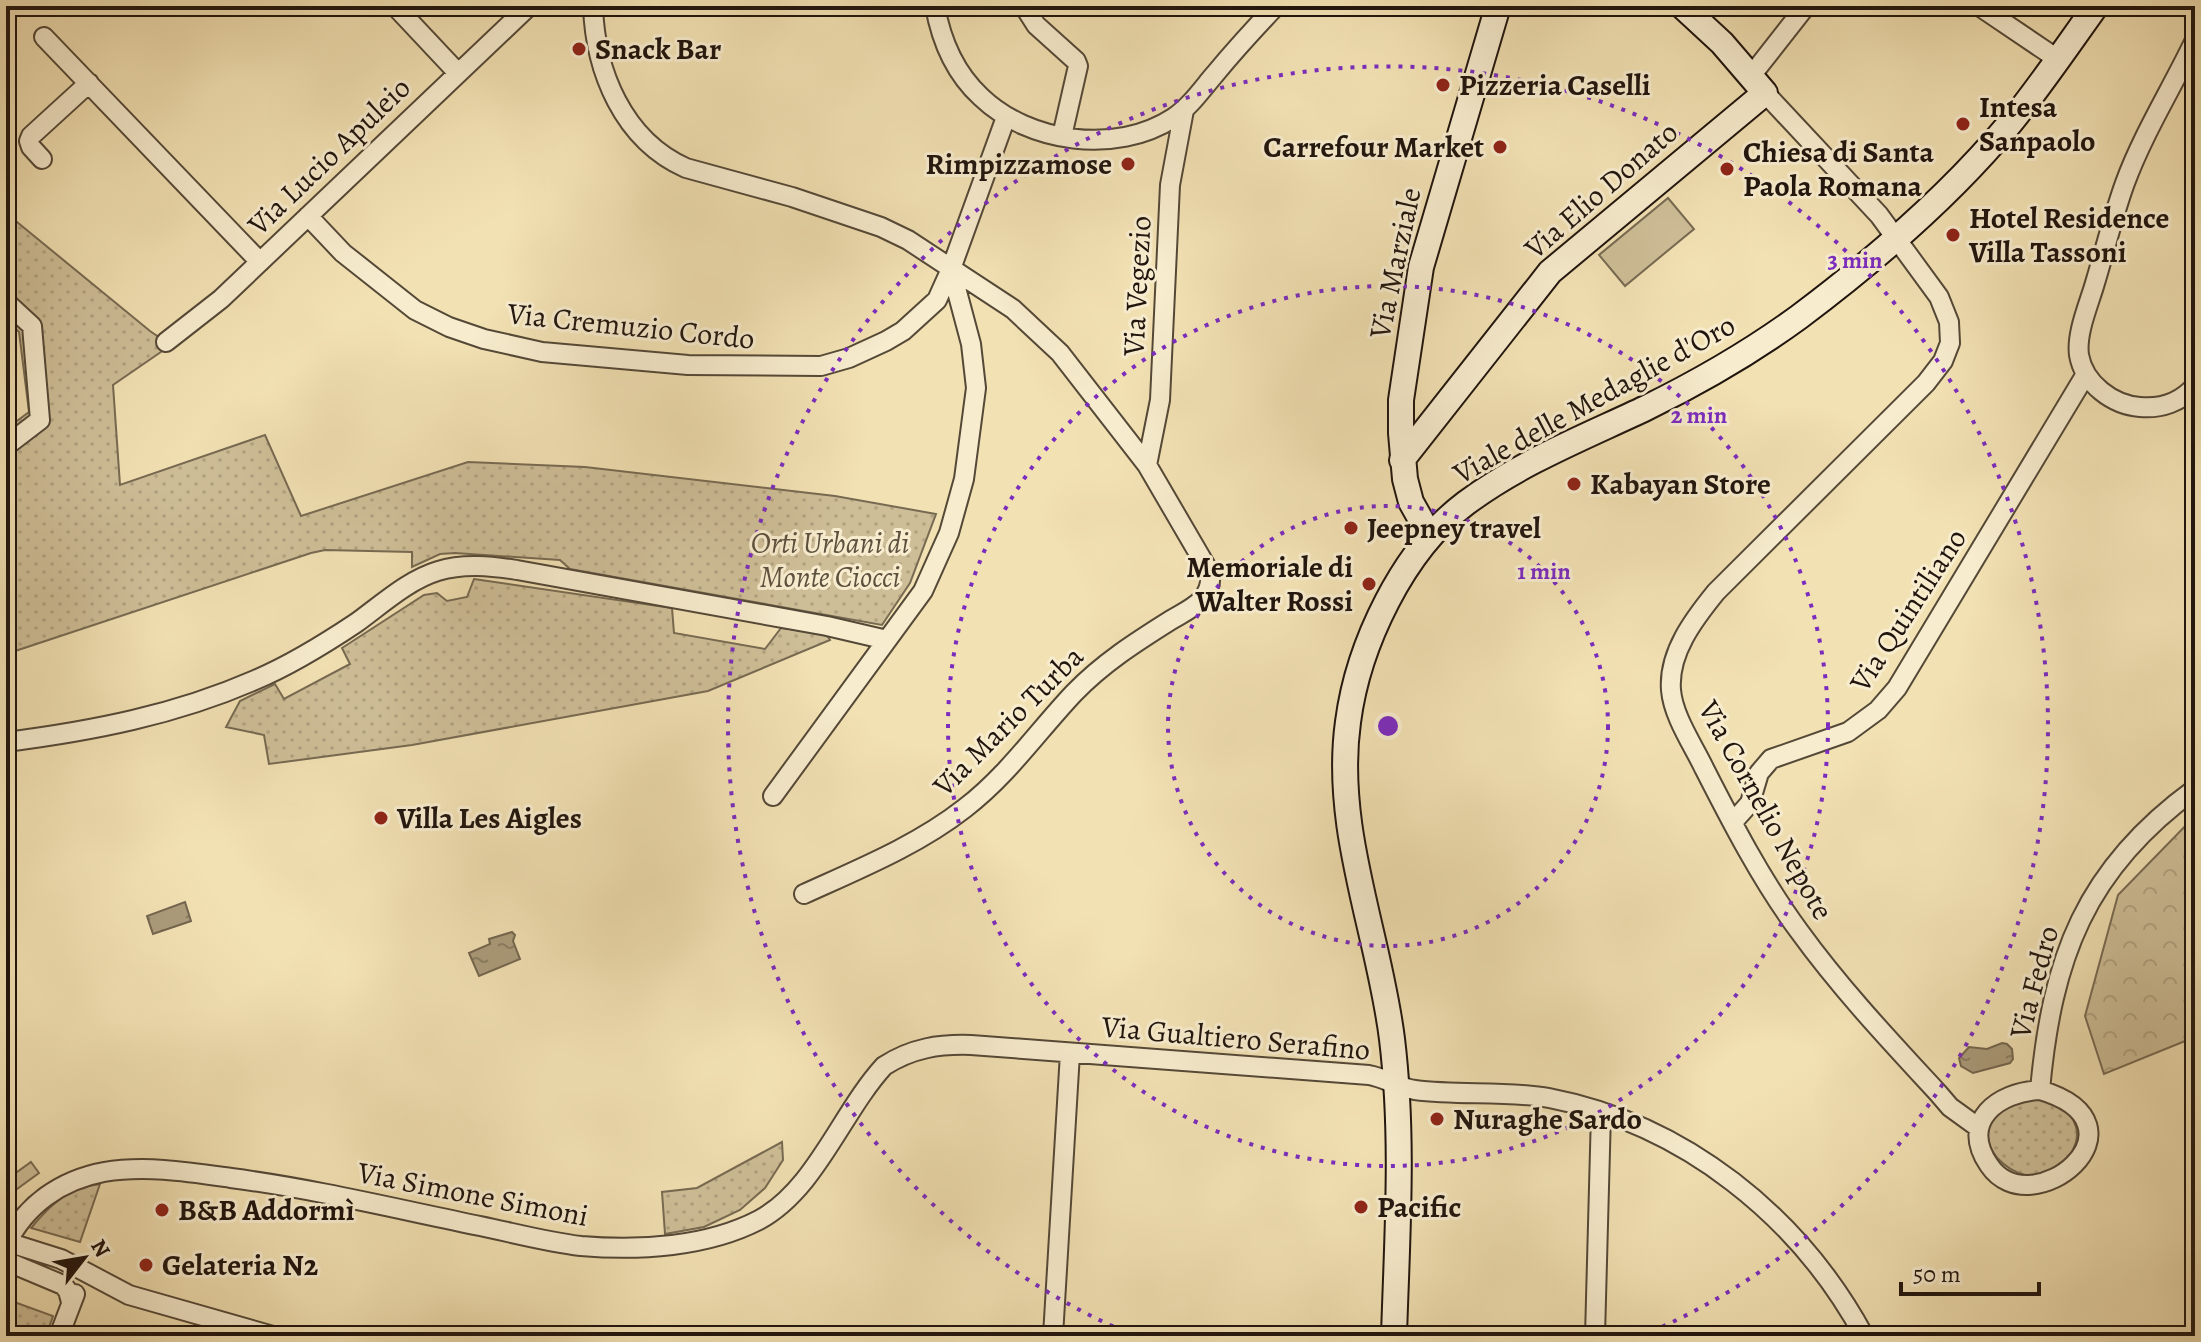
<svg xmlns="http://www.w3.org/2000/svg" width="2201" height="1342" viewBox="0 0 2201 1342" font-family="Alegreya,serif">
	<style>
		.green { fill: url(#green-dots); stroke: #776a52; stroke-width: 2 }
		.forest { fill: url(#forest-crowns); stroke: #776a52; stroke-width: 2 }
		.pitch { fill: #cebe97; stroke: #776a52; stroke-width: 2 }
		.water { fill: url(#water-ripples); stroke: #73664f; stroke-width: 2 }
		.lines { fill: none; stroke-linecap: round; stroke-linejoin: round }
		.street-casing { stroke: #544837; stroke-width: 22 }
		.secondary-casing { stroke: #20150e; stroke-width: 28 }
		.street { stroke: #f7ecce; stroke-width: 18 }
		.secondary { stroke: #f7ecce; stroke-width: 24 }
		.ring { fill: none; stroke: #7b2cbf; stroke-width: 4; stroke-dasharray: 4 8 }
		.poi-dot { fill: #8f2418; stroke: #f7ecce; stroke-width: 3 }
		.labels { text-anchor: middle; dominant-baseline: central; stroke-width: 6; stroke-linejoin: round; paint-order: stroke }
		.poi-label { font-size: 30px; font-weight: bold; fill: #20150e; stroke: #f7ecce; text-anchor: start }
		.street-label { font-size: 30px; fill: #20150e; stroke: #f7ecce }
		.park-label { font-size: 30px; font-style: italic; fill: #5d503e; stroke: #f7ecce }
		.centre { fill: #7b2cbf; stroke: #f7ecce; stroke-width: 4 }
		.ring-label { font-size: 24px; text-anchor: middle; font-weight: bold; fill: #7b2cbf; stroke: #f7ecce; stroke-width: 6; stroke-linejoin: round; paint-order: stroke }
	</style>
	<defs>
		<pattern id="green-dots" width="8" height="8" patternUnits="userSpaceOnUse" patternTransform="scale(2)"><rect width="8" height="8" fill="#cebe97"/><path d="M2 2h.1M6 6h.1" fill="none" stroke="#b1a281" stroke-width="1.8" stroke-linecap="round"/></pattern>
		<pattern id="forest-crowns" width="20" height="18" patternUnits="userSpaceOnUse" patternTransform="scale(2)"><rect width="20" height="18" fill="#cebe97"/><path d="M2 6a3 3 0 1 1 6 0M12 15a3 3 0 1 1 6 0" fill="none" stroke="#b1a281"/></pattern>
		<pattern id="water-ripples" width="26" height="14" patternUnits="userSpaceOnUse" patternTransform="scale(2)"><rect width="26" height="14" fill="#ab9c7b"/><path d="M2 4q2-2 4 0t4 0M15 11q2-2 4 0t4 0" fill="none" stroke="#8b7e63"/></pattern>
	</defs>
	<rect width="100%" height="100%" fill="#f2e1b3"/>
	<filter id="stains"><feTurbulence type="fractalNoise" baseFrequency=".0025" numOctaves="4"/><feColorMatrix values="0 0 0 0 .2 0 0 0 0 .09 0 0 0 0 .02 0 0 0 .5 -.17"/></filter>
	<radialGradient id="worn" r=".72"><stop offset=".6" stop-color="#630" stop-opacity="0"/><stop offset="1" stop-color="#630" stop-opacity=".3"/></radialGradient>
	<path class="green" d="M6,213L150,331L166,342L174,343L113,385L120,485L265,435L301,516L468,462L585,467L835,496L936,514L910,583L882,625L570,569L560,560L455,553L440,554L412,567V552L325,550L311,553L6,654V429L29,412L19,332L6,320Z
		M474,579L672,608L674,633L765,649L781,628L826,633L830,640L708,691L412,745L269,764L264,735L226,727L240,701L275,684L284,699L350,664L342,648L424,595L437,593L447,601L467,597Z
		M2034,1097C2053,1103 2070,1105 2076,1127C2079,1138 2075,1147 2069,1157C2033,1211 1952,1138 2004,1107C2012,1102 2025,1100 2034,1097Z
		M782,1142L783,1160L765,1188L740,1210L704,1227L665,1234L662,1192L697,1188Z
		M100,1184L80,1242L31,1228C50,1205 69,1187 100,1184Z
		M6,1299L53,1316L46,1336H6Z"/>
	<path class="forest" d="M2195,816V1037L2104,1074L2085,1016L2118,895Z"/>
	<path class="pitch" d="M1668,198L1694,229L1625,286L1599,255Z
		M31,1162L39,1173L6,1197V1180Z"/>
	<path class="water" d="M185,902L191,921L153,934L147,916Z
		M512,932L515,935L513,941L520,959L479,976L469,953L490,944L489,939Z
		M2002,1043L2007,1044L2012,1049L2013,1059L2010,1063L1973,1073L1961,1066L1959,1058L1969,1047L1987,1049Z"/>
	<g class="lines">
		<g class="street-casing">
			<path id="street" d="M395,6L457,72
				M593,6C595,71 623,140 686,168L792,197L881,227L908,240L1013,309L1060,353L1147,465L1210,573C1213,600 1191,608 1171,620C1136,642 1103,663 1074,693C1038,731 1008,775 965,808C918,845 859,869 804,894
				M935,6C941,40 955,73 981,97C1029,143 1116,155 1173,118C1190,107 1202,89 1215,74C1234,51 1255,28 1276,6
				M1024,6L1036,25L1076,61L1078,66L1062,136
				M1979,6L2059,60
				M44,37L260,262
				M2195,40C2172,88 2143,134 2125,183C2113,216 2105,250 2095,283C2089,304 2076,333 2079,355C2084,384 2113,405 2140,407C2161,409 2181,402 2195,386
				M1751,76L1806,6
				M1765,93L1879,215L1939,297L1949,322L1950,343L1943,361L1926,383L1716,592C1694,619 1668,653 1671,690C1673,716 1693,745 1704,768C1732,823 1762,881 1799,931C1841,989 1890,1041 1938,1093L1950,1107L1979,1128
				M42,159L31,147L29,141L31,136L89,83
				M308,216L343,253L415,310L449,327L484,339L542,352L688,365L821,366L849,358L886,341L903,331L937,300L951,269L1006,117
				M6,302L32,326L40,420L6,446
				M166,342L221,299L529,6
				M1147,465L1160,400L1170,185L1184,110
				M6,742C92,731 175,715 255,680C291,665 323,645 356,623C381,605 408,580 438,571C464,563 491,566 517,570L827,626L887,640
				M773,796L923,591L949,533L964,479L976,388L971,344L951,269
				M1733,822L1750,803L1759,773L1771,759L1848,732L1878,710L1897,688L2086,374
				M2040,1090C2052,958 2085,869 2195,789
				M2040,1090C2157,1125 2031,1228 1989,1165C1959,1121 1998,1092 2040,1090Z
				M7,1242L61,1259L129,1295L273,1336
				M6,1245C25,1205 61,1180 104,1172C146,1165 189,1172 231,1178C315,1189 397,1209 480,1226C514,1233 547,1242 581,1246C639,1251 707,1247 759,1220C816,1189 841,1113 884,1066C912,1048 939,1044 971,1045L1369,1075C1386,1078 1399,1088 1415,1090C1460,1096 1504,1090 1549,1098C1684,1124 1799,1216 1864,1336
				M6,1261L63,1285L68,1291L71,1302
				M59,1336L75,1294
				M1053,1336L1070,1053
				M1595,1336L1601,1113"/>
		</g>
		<g class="secondary-casing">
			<path id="secondary" d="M1402,460L1550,272L1765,93L1722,43L1682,6
				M1430,536L1411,502L1405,479L1401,433V400L1421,267L1498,6
				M1394,1336C1397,1237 1404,1138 1392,1039C1379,933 1333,830 1348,722C1358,645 1403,550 1466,503C1521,462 1585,437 1646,408C1699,382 1751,352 1799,317C1875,260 1950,196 2011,122C2041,85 2068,45 2096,6"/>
		</g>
		<use href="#street" class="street"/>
		<use href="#secondary" class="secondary"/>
	</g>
	<g class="ring">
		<circle cx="1388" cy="726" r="220"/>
		<circle cx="1388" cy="726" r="440"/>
		<path d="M1135 1336A660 660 0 1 1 1641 1336"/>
	</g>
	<g class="poi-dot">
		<circle cx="579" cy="49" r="8"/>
		<circle cx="1443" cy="85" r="8"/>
		<circle cx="1963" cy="124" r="8"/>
		<circle cx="1500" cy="147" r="8"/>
		<circle cx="1128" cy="164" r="8"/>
		<circle cx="1727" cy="169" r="8"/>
		<circle cx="1953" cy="235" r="8"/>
		<circle cx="1574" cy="484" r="8"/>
		<circle cx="1351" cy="528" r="8"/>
		<circle cx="1369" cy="584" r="8"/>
		<circle cx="381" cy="818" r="8"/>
		<circle cx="1437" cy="1119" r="8"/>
		<circle cx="1361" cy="1207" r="8"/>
		<circle cx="162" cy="1210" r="8"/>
		<circle cx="146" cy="1265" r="8"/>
	</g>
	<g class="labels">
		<g class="poi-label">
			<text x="595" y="49">Snack Bar</text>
			<text x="1459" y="85">Pizzeria Caselli</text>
			<text x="1979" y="107">Intesa<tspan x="1979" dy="34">Sanpaolo</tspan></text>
			<text x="1484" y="147" text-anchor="end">Carrefour Market</text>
			<text x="1743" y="152">Chiesa di Santa<tspan x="1743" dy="34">Paola Romana</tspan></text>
			<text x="1112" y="164" text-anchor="end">Rimpizzamose</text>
			<text x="1969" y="218">Hotel Residence<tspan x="1969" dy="34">Villa Tassoni</tspan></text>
			<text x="1590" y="484">Kabayan Store</text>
			<text x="1367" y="528">Jeepney travel</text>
			<text x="1353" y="567" text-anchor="end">Memoriale di<tspan x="1353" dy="34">Walter Rossi</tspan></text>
			<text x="397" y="818">Villa Les Aigles</text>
			<text x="1453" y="1119">Nuraghe Sardo</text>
			<text x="1377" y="1207">Pacific</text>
			<text x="178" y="1210">B&amp;B Addormì</text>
			<text x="162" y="1265">Gelateria N2</text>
		</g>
		<g class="street-label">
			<text transform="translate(329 156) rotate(-44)">Via Lucio Apuleio</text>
			<text transform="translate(1601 190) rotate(-41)">Via Elio Donato</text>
			<text transform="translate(1395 263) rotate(-78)">Via Marziale</text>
			<text transform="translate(1137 286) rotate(-87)">Via Vegezio</text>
			<text transform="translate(631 326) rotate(6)">Via Cremuzio Cordo</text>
			<text transform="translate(1594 399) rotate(-29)">Viale delle Medaglie d'Oro</text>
			<text transform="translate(1908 610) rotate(-57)">Via Quintiliano</text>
			<text transform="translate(1008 721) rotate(-45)">Via Mario Turba</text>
			<text transform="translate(1766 810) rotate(61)">Via Cornelio Nepote</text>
			<text transform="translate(2034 982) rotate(-75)">Via Fedro</text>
			<text transform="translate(1236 1038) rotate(5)">Via Gualtiero Serafino</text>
			<text transform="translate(473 1194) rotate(11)">Via Simone Simoni</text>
		</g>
		<g class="park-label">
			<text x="830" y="543">Orti Urbani di<tspan x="830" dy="34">Monte Ciocci</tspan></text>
		</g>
	</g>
	<circle cx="1388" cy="726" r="12" class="centre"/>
	<g class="ring-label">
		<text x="1855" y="268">3 min</text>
		<text x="1699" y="423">2 min</text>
		<text x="1544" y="579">1 min</text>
	</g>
	<rect width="2201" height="1342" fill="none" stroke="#f2e1b3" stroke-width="32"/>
	<rect x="8" y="8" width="2185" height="1326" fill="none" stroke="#20150e" stroke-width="4"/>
	<rect x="16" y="16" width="2169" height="1310" fill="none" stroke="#20150e" stroke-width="2"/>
	<g transform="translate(84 1258) rotate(59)" stroke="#f7ecce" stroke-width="6" paint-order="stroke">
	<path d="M0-6L14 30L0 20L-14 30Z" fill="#20150e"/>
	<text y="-12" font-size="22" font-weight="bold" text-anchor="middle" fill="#20150e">N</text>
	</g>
	<path d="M1901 1282v12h138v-12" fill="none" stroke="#20150e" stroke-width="4"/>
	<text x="1913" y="1282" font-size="24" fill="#20150e" stroke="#f7ecce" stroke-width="6" paint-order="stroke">50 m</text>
	<rect width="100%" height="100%" filter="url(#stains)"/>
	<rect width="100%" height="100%" fill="url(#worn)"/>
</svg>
